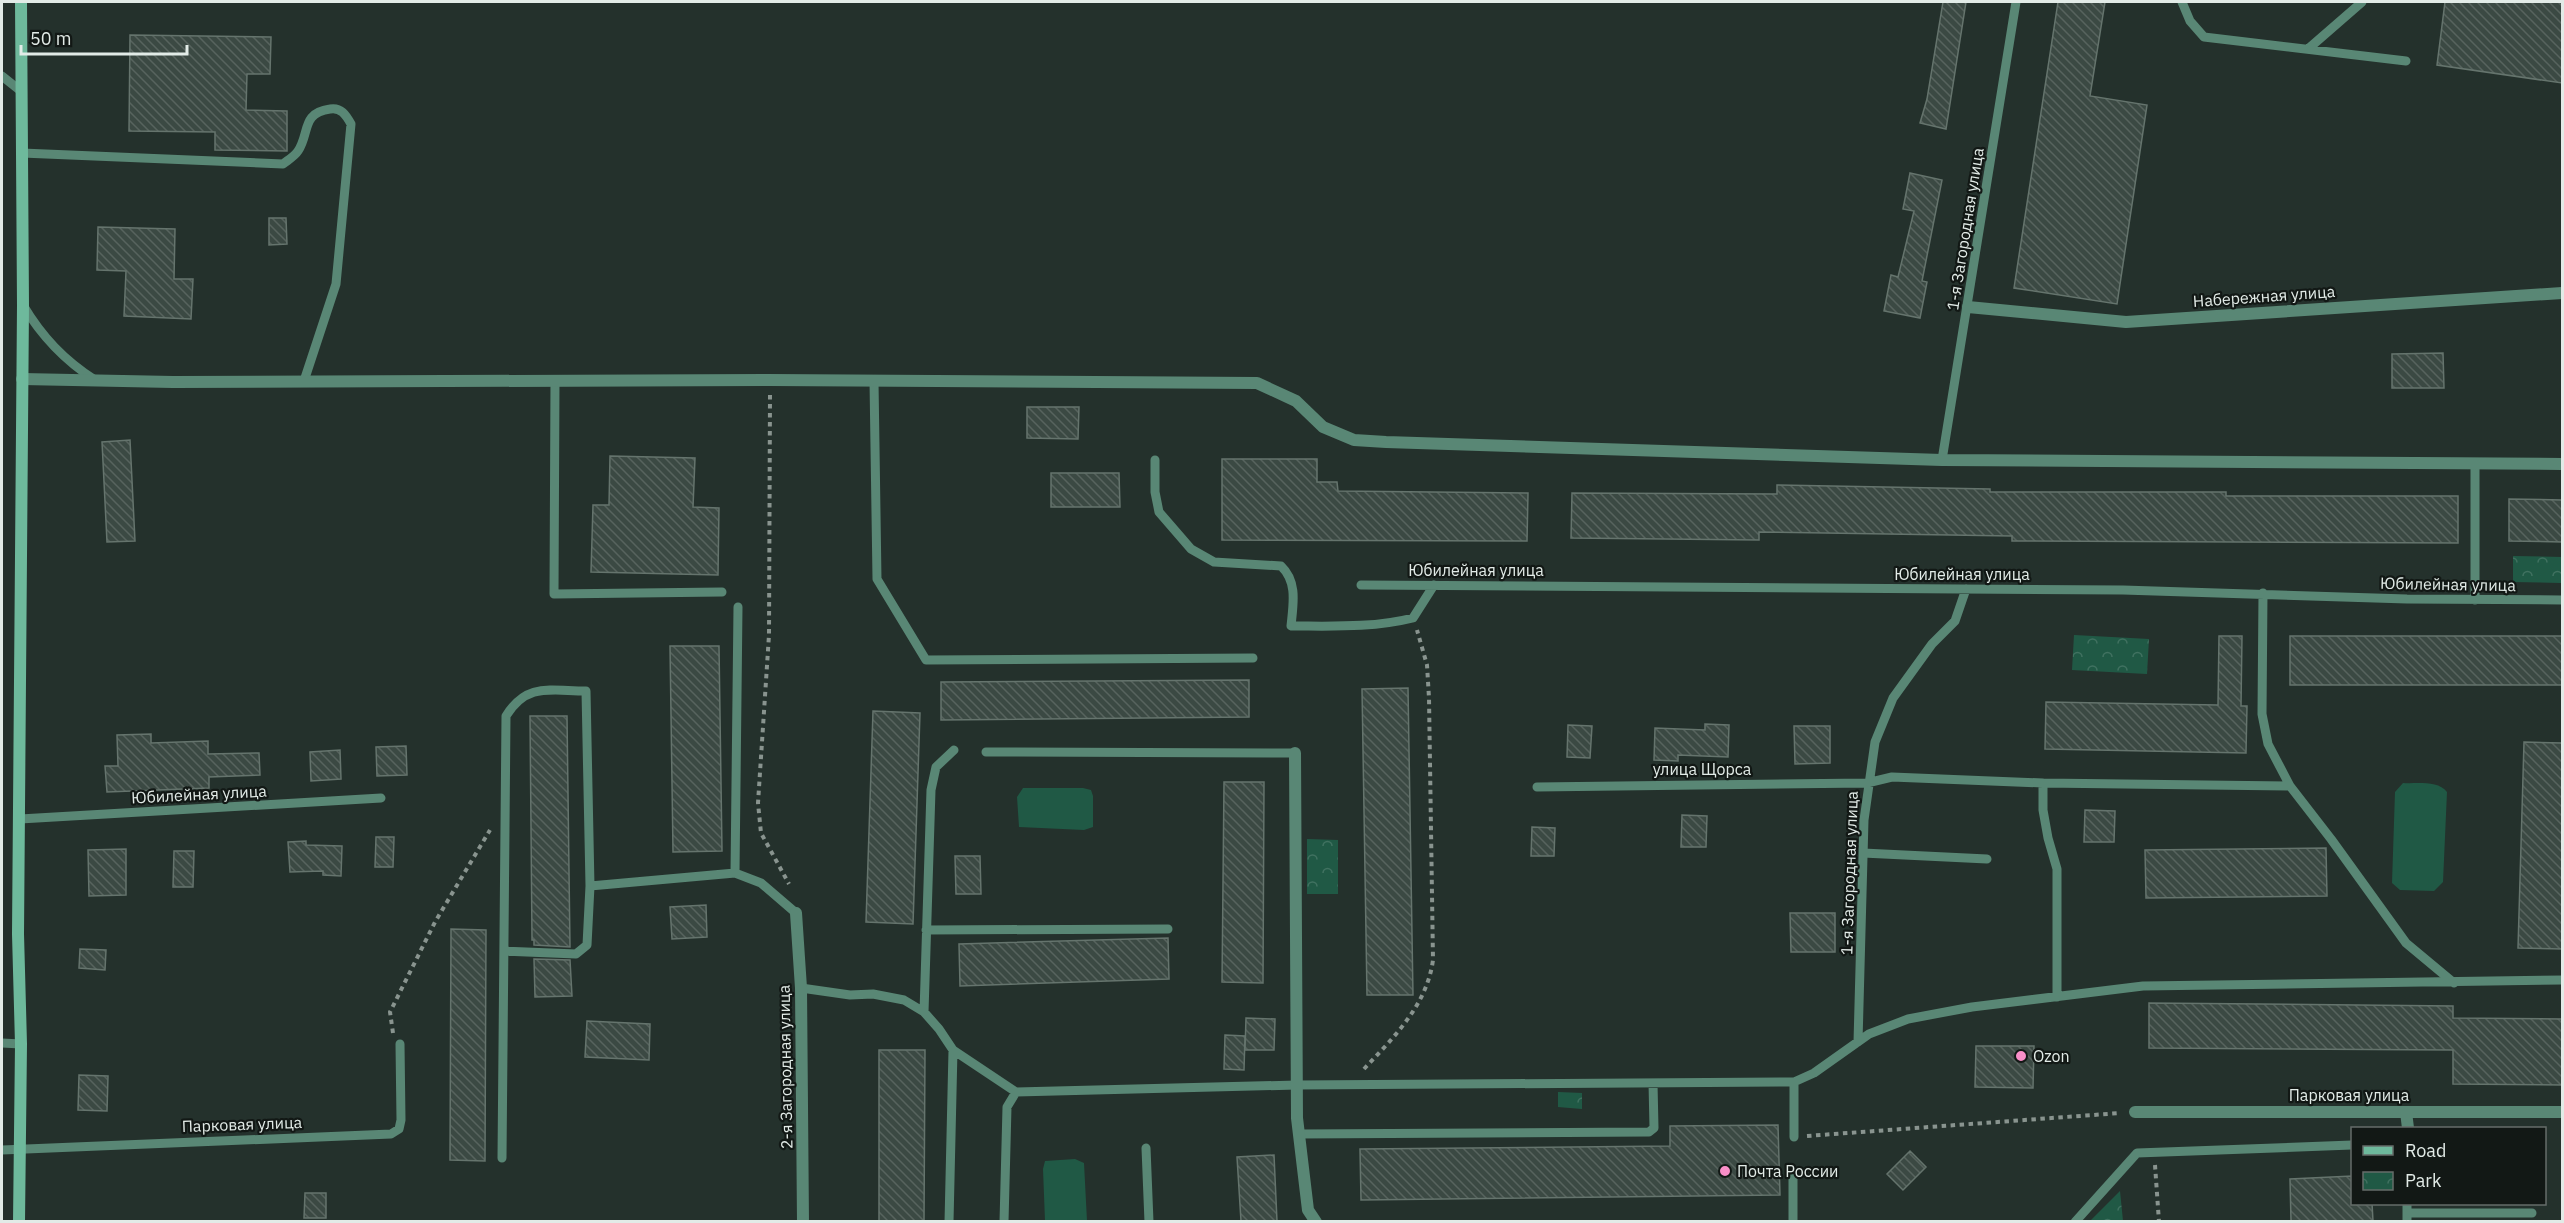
<svg xmlns="http://www.w3.org/2000/svg" width="2564" height="1223" viewBox="0 0 2564 1223" font-family="'IBM Plex Sans',sans-serif">
	<style>
		.green { fill: #205945 }
		.park { fill: url(#park-crowns) }
		.building { fill: url(#building-back-hatch); stroke: #65746d; stroke-width: 1.5 }
		.lines { fill: none; stroke-linecap: round; stroke-linejoin: round }
		.path { stroke: #89948f; stroke-width: 4; stroke-dasharray: 4.5 4.5; stroke-linecap: butt }
		.service { stroke: #598775; stroke-width: 9 }
		.minor { stroke: #598775; stroke-width: 12 }
		.secondary { stroke: #6eb99c; stroke-width: 12 }
		.poi-dot { fill: #f98fc8; stroke: #121815; stroke-width: 2 }
		.labels { text-anchor: middle; dominant-baseline: central; stroke-width: 4.5; stroke-linejoin: round; paint-order: stroke }
		.street-label { font-size: 16px; fill: #e2ebe7; stroke: #121815 }
		.poi-label { font-size: 16px; fill: #e2ebe7; stroke: #121815; text-anchor: start }
	</style>
	<defs>
		<pattern id="park-crowns" width="20" height="18" patternUnits="userSpaceOnUse" patternTransform="scale(1.5)"><rect width="20" height="18" fill="#205945"/><path d="M2 6a3 3 0 1 1 6 0M12 15a3 3 0 1 1 6 0" fill="none" stroke="#407160"/></pattern>
		<pattern id="building-back-hatch" width="6" height="6" patternUnits="userSpaceOnUse" patternTransform="scale(1.5)"><rect width="6" height="6" fill="#3b4943"/><path d="M-1 5l2 2M0 0l6 6M5-1l2 2" fill="none" stroke="#57635e"/></pattern>
	</defs>
	<rect width="100%" height="100%" fill="#24312c"/>
	<path class="green" d="M2403,783C2416,784 2438,780 2447,792L2443,882L2434,891L2400,890L2392,883L2395,792Z
		M1023,788H1083L1091,790L1093,796V827L1084,830L1019,827L1017,797Z
		M1075,1159L1084,1163L1087,1221H1045L1043,1169L1045,1161Z"/>
	<path class="park" d="M2513,556L2562,557V583L2513,582Z
		M2074,635L2149,639L2147,674L2072,670Z
		M1307,839L1338,840V894H1307Z
		M1558,1092L1582,1093V1109L1558,1107Z
		M2120,1191L2123,1221H2090Z"/>
	<path class="building" d="M1943,2H1966L1946,129L1920,123L1927,99Z
		M2058,2H2105L2090,96L2147,105L2117,304L2014,288Z
		M2445,2H2562V83L2437,65Z
		M130,35L271,37L270,74H247L246,110L287,111V151L215,150V132L129,131Z
		M1910,173L1942,180L1922,281L1927,282L1920,318L1884,311L1891,275L1898,277L1914,211L1903,209Z
		M269,218H286L287,244L269,245Z
		M98,227L175,229L174,279H193L191,319L124,316L126,271L97,270Z
		M2443,353L2444,388H2392V354Z
		M1027,407H1079L1078,439L1027,438Z
		M130,440L135,541L107,542L102,442Z
		M610,456L695,458L693,507L719,508L718,575L591,572L593,505H609Z
		M1222,459H1317V482H1337L1338,491L1528,493L1527,541L1222,540Z
		M1051,473H1119L1120,507H1051Z
		M1777,485L1990,489V492H2226V496H2458V543L2012,541V536L1759,532V540L1571,538L1572,493L1777,494Z
		M2509,499L2562,500V542L2509,541Z
		M2219,636H2242L2241,706H2247L2246,753L2045,749L2046,702L2218,705Z
		M2290,636H2562V685H2290Z
		M670,646H719L722,851L673,852Z
		M1249,680V717L941,720V682Z
		M1408,688L1413,995H1367L1362,689Z
		M873,711L920,713L913,924L866,922Z
		M530,716H567L570,947L534,945V940H532Z
		M1705,724L1729,725L1728,757L1678,755V761L1654,760L1655,728L1705,730Z
		M1568,725L1592,726L1590,758L1567,757Z
		M1794,726H1830V763L1795,764Z
		M151,734V743L208,741V754L259,753L260,775L209,777V788L107,792L105,766H118L117,735Z
		M2524,742L2562,743V949L2518,948Z
		M406,746L407,775L377,776L376,747Z
		M340,750L341,779L311,781L310,752Z
		M1224,782H1264L1263,983L1222,982Z
		M2085,810L2115,811L2114,842H2084Z
		M1682,815L1707,816L1706,847H1681Z
		M1532,827L1555,828L1554,856H1531Z
		M376,837H394L393,867H375Z
		M306,841V845L342,846L341,876L323,875V871L290,872L288,842Z
		M2326,848L2327,896L2146,898L2145,850Z
		M126,849V895L89,896L88,850Z
		M174,851H194L193,887H173Z
		M955,856H980L981,894H956Z
		M706,905L707,937L672,939L670,907Z
		M1790,913H1835V952H1791Z
		M451,929L486,930L485,1161L450,1160Z
		M1168,938L1169,979L960,986L959,944Z
		M80,949L106,950L105,970L79,968Z
		M534,959L570,960L572,996L535,997Z
		M2149,1003L2453,1006V1018L2562,1019V1085L2453,1084V1050L2149,1048Z
		M1246,1018L1275,1019L1274,1050H1245Z
		M587,1021L650,1024L649,1060L585,1057Z
		M1225,1035L1245,1036L1244,1070L1224,1069Z
		M1976,1046H2034L2033,1088L1975,1087Z
		M879,1050H925L924,1221H879Z
		M79,1075L108,1076L107,1111L78,1110Z
		M1778,1125L1780,1195L1361,1200L1360,1149L1670,1146V1126Z
		M1910,1151L1926,1167L1903,1190L1887,1174Z
		M1274,1155L1277,1221H1241L1237,1157Z
		M2352,1176V1203H2372L2373,1221H2291L2290,1179Z
		M305,1193H326V1218H304Z"/>
	<g class="lines">
		<path class="path" d="M770,395L769,635L758,803L761,833L789,884
			M393,1033L390,1012L435,922L490,830
			M1364,1069C1394,1037 1427,1005 1433,960L1429,698L1427,665L1417,630
			M1807,1136L2120,1113
			M2155,1165L2159,1222"/>
		<path class="service" d="M2182,2L2190,21L2204,37L2406,61
			M2308,49L2362,2
			M2,76L22,92
			M22,153L283,164C288,160 295,156 298,151C310,133 301,113 330,109C341,107 346,115 351,124L336,284L304,381
			M23,305C42,337 64,360 95,380
			M555,380L554,594L722,592
			M874,381L877,579L926,660L1253,658
			M1155,460V492L1159,512L1191,549L1214,562L1281,566C1298,582 1293,605 1291,626C1332,626 1373,628 1413,618L1434,585
			M1942,460L2016,2
			M1361,585L2123,590L2407,599L2562,600
			M2263,593L2262,714L2268,744L2290,786L2331,839L2406,943L2454,983
			M2475,600V463
			M738,607L735,873L761,883L796,913
			M986,752L1295,753
			M1537,787L1867,783L1892,777L2043,783
			M20,819L381,798
			M1863,853L1987,859
			M590,886L735,873
			M926,930L1168,929
			M801,988L850,995L873,994L904,1000L924,1012L939,1029L953,1050L1016,1092L1297,1085L1794,1082L1814,1073L1869,1034L1908,1019L1972,1007L2143,986L2562,980
			M2057,997V869L2048,838L2043,810V783L2290,786
			M924,1012L931,790L936,767L954,750
			M1858,1042L1864,820L1875,742L1893,698L1932,644L1955,621L1966,589
			M2,1043L21,1044
			M1299,1134L1649,1132L1654,1128L1653,1083
			M1794,1137V1082
			M1146,1148L1149,1222
			M2,1150L391,1134L399,1129L401,1120L400,1044
			M502,1158L506,716C527,682 551,691 586,691L590,886L587,945L576,954L504,951
			M2407,1213H2532
			M949,1222L953,1050
			M1004,1222L1007,1107L1016,1092
			M1793,1222V1177
			M2075,1222L2137,1153L2352,1145
			M2407,1222V1204"/>
		<path class="minor" d="M1968,307L2126,322L2562,293
			M22,379L173,382L770,380L1257,383L1296,401L1323,427L1354,440L1386,442L1942,460L2562,464
			M1295,753L1297,1118L1308,1210L1316,1222
			M796,913L801,988L803,1222
			M2135,1112H2562
			M2406,1112L2408,1128"/>
		<path class="secondary" d="M19,1222L21,1044L18,934L23,305L21,2"/>
	</g>
	<g class="poi-dot">
		<circle cx="2021" cy="1056" r="6"/>
		<circle cx="1725" cy="1171" r="6"/>
	</g>
	<g class="labels">
		<g class="street-label">
			<text transform="translate(1965 229) rotate(-81)">1-я Загородная улица</text>
			<text transform="translate(2264 296) rotate(-4)">Набережная улица</text>
			<text x="1476" y="570">Юбилейная улица</text>
			<text x="1962" y="574">Юбилейная улица</text>
			<text transform="translate(2448 584) rotate(1)">Юбилейная улица</text>
			<text x="1702" y="769">улица Щорса</text>
			<text transform="translate(199 794) rotate(-3)">Юбилейная улица</text>
			<text transform="translate(1849 873) rotate(-88)">1-я Загородная улица</text>
			<text transform="translate(785 1067) rotate(-91)">2-я Загородная улица</text>
			<text x="2349" y="1095">Парковая улица</text>
			<text transform="translate(242 1124) rotate(-2)">Парковая улица</text>
		</g>
		<g class="poi-label">
			<text x="2033" y="1056">Ozon</text>
			<text x="1737" y="1171">Почта России</text>
		</g>
	</g>
	<rect width="2564" height="1223" fill="none" stroke="#e2ebe7" stroke-width="6"/>
	<rect x="2351" y="1127" width="195" height="78" fill="#121815" stroke="#656c69" stroke-width="1.5"/>
	<rect x="2363" y="1146" width="30" height="9" fill="#6eb99c" stroke="#656c69" stroke-width="1.5"/>
	<text x="2405" y="1157" font-size="18" fill="#e2ebe7">Road</text>
	<rect x="2363" y="1172" width="30" height="18" fill="url(#park-crowns)" stroke="#656c69" stroke-width="1.5"/>
	<text x="2405" y="1187" font-size="18" fill="#e2ebe7">Park</text>
	<path d="M21 45v9h166v-9" fill="none" stroke="#e2ebe7" stroke-width="3"/>
	<text x="30" y="45" font-size="18" fill="#e2ebe7" stroke="#121815" stroke-width="4.5" paint-order="stroke">50 m</text>
</svg>
